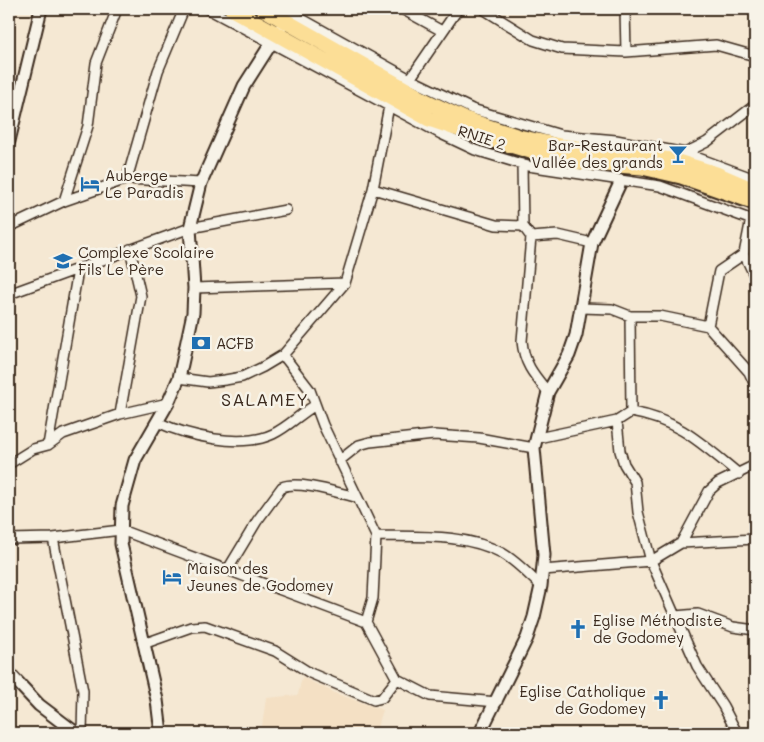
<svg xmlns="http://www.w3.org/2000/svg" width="764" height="742" viewBox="0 0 764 742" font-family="Mali,sans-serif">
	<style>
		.built { fill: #f4e0c4 }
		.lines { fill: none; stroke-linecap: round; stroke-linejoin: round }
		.street-casing { stroke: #3b2a1e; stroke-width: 12 }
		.secondary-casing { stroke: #3b2a1e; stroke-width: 15 }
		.highway-casing { stroke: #3b2a1e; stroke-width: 19 }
		.street { stroke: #f7f3e8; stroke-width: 9 }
		.secondary { stroke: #f7f3e8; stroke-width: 11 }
		.highway { stroke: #fcde96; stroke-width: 15 }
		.labels { text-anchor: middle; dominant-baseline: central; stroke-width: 5; stroke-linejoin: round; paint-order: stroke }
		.street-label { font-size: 15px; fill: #3b2a1e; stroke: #f7f3e8 }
		.poi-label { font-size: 15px; fill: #3b2a1e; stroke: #f7f3e8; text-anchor: start }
		.quarter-label { font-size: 18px; letter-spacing: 1px; fill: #3b2a1e; stroke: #f7f3e8 }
	</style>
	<rect width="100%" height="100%" fill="#f5e8d3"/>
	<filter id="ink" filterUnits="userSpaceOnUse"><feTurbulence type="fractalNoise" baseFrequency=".02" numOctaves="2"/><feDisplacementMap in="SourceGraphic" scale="10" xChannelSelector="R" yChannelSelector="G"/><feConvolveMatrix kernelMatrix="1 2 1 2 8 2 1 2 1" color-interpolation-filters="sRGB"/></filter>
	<g filter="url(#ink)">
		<path class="built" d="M302,677L337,694L383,710L377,728L382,733H261L266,698L298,695Z"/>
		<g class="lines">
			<g class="street-casing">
				<path id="street" d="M208,9L441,134L475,150L528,166L660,186L755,221
					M284,9L410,79L472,109L561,135L616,140L685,153L755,179
					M402,9L442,31
					M483,9L533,40L562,49L626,52L716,45L755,56
					M625,9L626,52
					M410,79L458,9
					M685,153L707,142L755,105
					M522,164L523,226
					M127,179L158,71L184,9
					M373,189L496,225L523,226L531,237L558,235L592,243
					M64,201L88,126L96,63L117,9
					M9,227L64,201L127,179L201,183
					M531,237L522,341C524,364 534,375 548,392
					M744,254L755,277
					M194,288L345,283
					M9,294L190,228L286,210
					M581,308L612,309L630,316H660L708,326L749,372L755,385
					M630,316L631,412
					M708,326L719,271L744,254L751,219
					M283,355L310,390L323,425L376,536L373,598L366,622
					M179,378L208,382L225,380L242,377L263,367L283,355L345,283L373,189L389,106
					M120,414L141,296L130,249
					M617,421L620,451L624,464L635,482L638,512L651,561L675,616L698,614L733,627L755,630
					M157,422C188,436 241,449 273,434C288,427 300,414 314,406
					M538,438L617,421L631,412C679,420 702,444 739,474
					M48,445L78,270
					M339,461L359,445L370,442L434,435L479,438L534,448
					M9,464L33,449L48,445L63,434L120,414L168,403
					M376,536C416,537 465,533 502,553C516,561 529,575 541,586
					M53,538L80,676L83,691L82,733
					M9,539L53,538L121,530L366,622L397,679L430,696L497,702
					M681,543L709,491L718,483L755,465
					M228,569L257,521L282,487C298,480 338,493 356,497
					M543,570L651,561L681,543L755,539
					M675,616L697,666L723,706L737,733
					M143,644L191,627L205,626L275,651L310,673L374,700L382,698L397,679"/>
			</g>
			<g class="secondary-casing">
				<path id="secondary" d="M9,141L41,9
					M9,673L39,705L76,733
					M161,733L157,700L121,544L122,506L135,460L168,403L179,378L193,313L194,288L190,228L201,183L244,86L293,9
					M480,733L527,638L534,617L541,586L544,555L534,448L548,392L569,355L576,335L592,243L621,181"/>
			</g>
			<g class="highway-casing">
				<path id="highway" d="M232,9L429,119L470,133L544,155L580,162L642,167L681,176L755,202
					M264,9L426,101L464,119L519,137L559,146L671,160L716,174L751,189"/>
			</g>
			<use href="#street" class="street"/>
			<use href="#secondary" class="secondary"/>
			<use href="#highway" class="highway"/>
		</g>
	</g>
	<defs>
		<g id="bar-bare" transform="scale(1.5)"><path d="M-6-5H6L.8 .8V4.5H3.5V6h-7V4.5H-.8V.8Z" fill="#1f6fb2" stroke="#f7f3e8" stroke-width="2.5" paint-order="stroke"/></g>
		<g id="hotel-bare" transform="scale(1.5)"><path d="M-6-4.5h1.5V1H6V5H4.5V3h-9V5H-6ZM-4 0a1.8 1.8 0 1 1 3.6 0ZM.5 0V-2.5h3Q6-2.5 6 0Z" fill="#1f6fb2" stroke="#f7f3e8" stroke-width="2.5" paint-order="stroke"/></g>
		<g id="school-bare" transform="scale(1.5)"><path d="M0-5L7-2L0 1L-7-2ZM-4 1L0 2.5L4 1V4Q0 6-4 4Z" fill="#1f6fb2" stroke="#f7f3e8" stroke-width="2.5" paint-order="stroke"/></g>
		<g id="bank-bare" transform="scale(1.5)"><path d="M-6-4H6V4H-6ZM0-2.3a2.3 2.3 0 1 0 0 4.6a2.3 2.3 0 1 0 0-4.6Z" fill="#1f6fb2" stroke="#f7f3e8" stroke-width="2.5" paint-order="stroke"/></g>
		<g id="church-bare" transform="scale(1.5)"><path d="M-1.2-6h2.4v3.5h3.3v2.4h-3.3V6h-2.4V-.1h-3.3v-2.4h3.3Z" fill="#1f6fb2" stroke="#f7f3e8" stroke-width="2.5" paint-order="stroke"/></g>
	</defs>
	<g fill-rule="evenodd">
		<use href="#bar-bare" x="678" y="154"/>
		<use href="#hotel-bare" x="90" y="184"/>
		<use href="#school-bare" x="63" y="261"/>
		<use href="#bank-bare" x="201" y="343"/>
		<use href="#hotel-bare" x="172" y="577"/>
		<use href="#church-bare" x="578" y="629"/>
		<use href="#church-bare" x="661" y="700"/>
	</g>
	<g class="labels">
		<g class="street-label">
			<text transform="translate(482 137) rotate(18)">RNIE 2</text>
		</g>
		<g class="poi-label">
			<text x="663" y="145" text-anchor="end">Bar-Restaurant<tspan x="663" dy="17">Vallée des grands</tspan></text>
			<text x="105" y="175">Auberge<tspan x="105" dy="17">Le Paradis</tspan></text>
			<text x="78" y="252">Complexe Scolaire<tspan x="78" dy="17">Fils Le Père</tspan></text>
			<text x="216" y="343">ACFB</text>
			<text x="187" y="568">Maison des<tspan x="187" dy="17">Jeunes de Godomey</tspan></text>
			<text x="593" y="620">Eglise Méthodiste<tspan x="593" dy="17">de Godomey</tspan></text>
			<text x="646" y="691" text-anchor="end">Eglise Catholique<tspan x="646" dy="17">de Godomey</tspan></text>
		</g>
		<g class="quarter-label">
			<text x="265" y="399">SALAMEY</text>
		</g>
	</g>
	<rect width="764" height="742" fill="none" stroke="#f7f3e8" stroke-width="30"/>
	<rect x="15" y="15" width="734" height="712" fill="none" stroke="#3b2a1e" stroke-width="2" filter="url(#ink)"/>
</svg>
